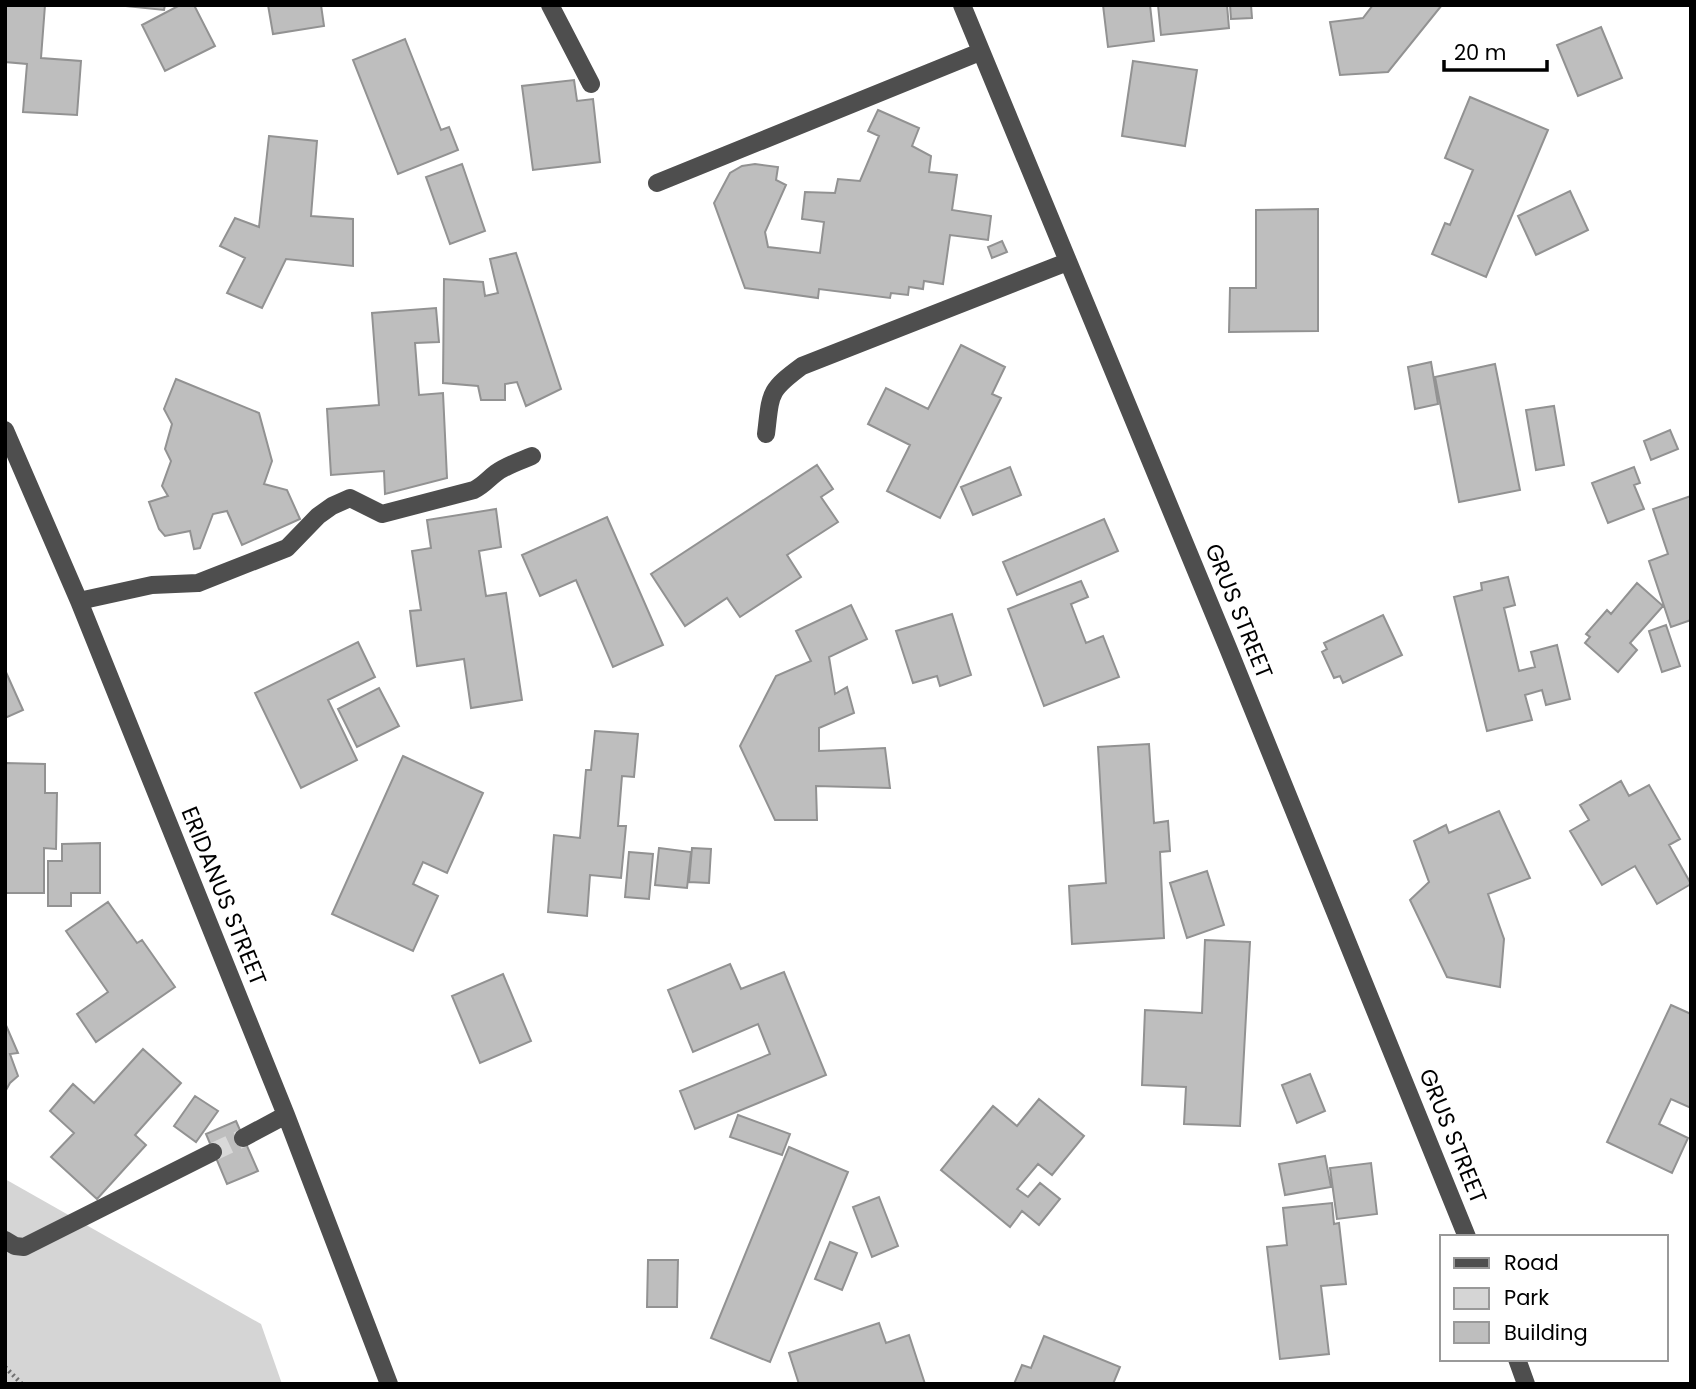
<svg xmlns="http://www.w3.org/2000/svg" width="1696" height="1389" viewBox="0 0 1696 1389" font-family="Poppins,sans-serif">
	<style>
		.green { fill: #d5d5d5 }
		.building { fill: #bebebe; stroke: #929292; stroke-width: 2 }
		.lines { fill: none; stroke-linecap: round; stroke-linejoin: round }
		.minor-tunnel { stroke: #d9d9d9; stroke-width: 18; stroke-dasharray: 18 9; stroke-linecap: butt }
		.path { stroke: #707070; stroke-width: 4.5; stroke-dasharray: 2 3.5; stroke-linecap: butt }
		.minor { stroke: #4e4e4e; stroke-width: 18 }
		.labels { text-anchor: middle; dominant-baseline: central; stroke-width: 7; stroke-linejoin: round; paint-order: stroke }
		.street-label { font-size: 23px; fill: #000; stroke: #fff }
	</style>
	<rect width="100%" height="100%" fill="#fff"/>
	<path class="green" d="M5,1179L261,1324L282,1384H5Z"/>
	<path class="building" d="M5,5H45L41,58L81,61L77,115L23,112L27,64L5,62Z
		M116,5H165L164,10Z
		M180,5H194L215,46L165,71L142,25Z
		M268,5H321L324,26L273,34Z
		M1103,5H1150L1154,41L1108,47Z
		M1158,5H1227L1229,28L1161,35Z
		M1230,5H1251L1252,18L1231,19Z
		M1373,5H1442L1388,72L1340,75L1330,22L1363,18Z
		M1601,27L1622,78L1578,96L1557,45Z
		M405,39L441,130L449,127L458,150L398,174L353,60Z
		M1133,61L1197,70L1185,146L1122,136Z
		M574,80L577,101L593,99L600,162L533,170L522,86Z
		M1470,97L1548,130L1486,277L1432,254L1445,223L1450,225L1473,170L1445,158Z
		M878,110L919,128L912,146L931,156L929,172L957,175L952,210L991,216L988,240L950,235L943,284L924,281L923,289L909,287L908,295L891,293L890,298L819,289L818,298L745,288L714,203L730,173L742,166L755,164L778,167L776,180L786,185L765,232L768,247L820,253L824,222L802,219L805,192L835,193L838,179L860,181L879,136L868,131Z
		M269,136L317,141L311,216L353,219V266L286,259L262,308L227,293L245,258L220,246L235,218L259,227Z
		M462,164L485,231L450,244L426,177Z
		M1570,191L1588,230L1536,255L1518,216Z
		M1318,209V331L1229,332L1230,288H1256V210Z
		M1002,241L1007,252L992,258L988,247Z
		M516,253L561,389L526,406L517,382L505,384V400H481L478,386L443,383L444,279L483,282L485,296L498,293L490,259Z
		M436,308L439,342L415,343L419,395L443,393L447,478L385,494L384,471L331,475L327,409L379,405L372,313Z
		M961,345L1005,367L992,394L1001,398L940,518L887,491L910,445L868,424L886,388L928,409Z
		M1431,362L1438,404L1415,409L1408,367Z
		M1495,364L1520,490L1459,502L1435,377Z
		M176,379L259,413L272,461L264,484L287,490L300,519L242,545L227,511L213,514L200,548L194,549L190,531L165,536L159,529L149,502L168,496L162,486L171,461L165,449L172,424L164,409Z
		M1554,406L1564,465L1536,470L1526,410Z
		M1670,430L1678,449L1651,460L1644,441Z
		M817,465L833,489L821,497L838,522L787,555L801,577L740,617L727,598L685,626L651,574Z
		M1010,467L1021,495L973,515L961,487Z
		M1634,467L1640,483L1634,485L1644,509L1608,523L1592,483Z
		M1691,496V620L1671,627L1649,561L1668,554L1653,509Z
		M496,509L501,547L479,551L486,596L506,593L522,700L471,708L464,659L417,666L410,611L421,610L412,551L431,548L427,520Z
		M607,517L663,645L613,667L576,580L540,596L522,555Z
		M1104,519L1118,551L1017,595L1003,562Z
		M1508,577L1515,605L1504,608L1519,671L1535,667L1531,652L1557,645L1570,699L1546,705L1542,690L1525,695L1532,720L1487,731L1454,597L1482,590L1481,583Z
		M1081,581L1088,597L1071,604L1086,643L1103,636L1119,677L1044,706L1008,609Z
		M1637,583L1663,606L1630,643L1637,650L1618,672L1585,643L1590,637L1586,634L1607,610L1611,614Z
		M851,605L867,639L829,657L835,694L847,687L854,713L819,728V751L885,748L890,788L816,786L817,820H775L740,746L776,676L811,661L796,631Z
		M952,614L971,675L940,686L937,676L913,683L896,631Z
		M1383,615L1402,655L1343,683L1340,676L1334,678L1322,652L1327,649L1324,643Z
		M1666,625L1680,666L1662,672L1649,631Z
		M358,642L375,677L328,700L357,760L301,788L255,693Z
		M5,670L23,710L5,718Z
		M379,688L399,726L357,747L338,709Z
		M595,731L638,734L634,777L622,776L618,826H626L621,878L590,875L587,916L548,912L554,835L580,838L586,770H591Z
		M1149,744L1154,823L1168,821L1170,851L1160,852L1164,938L1072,944L1069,886L1106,883L1098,747Z
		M403,756L483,793L447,873L423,862L413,884L438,896L413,951L332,914Z
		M5,763L45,764V793H57L56,849L44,848V893H5Z
		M1621,781L1629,796L1649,785L1680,839L1669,845L1691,884L1657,904L1635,866L1602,885L1570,831L1589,820L1580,805Z
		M1499,811L1530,878L1488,894L1504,939L1500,987L1447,977L1410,900L1429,882L1414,841L1446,825L1449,833Z
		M100,843V893H71V906H48V861H62V844Z
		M659,848L691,852L687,888L655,885Z
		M692,848L711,849L709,883L689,882Z
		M629,852L653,854L649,899L625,897Z
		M1207,871L1224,925L1187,938L1170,883Z
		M108,902L137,943L142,940L175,987L96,1042L77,1014L108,992L66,931Z
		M1205,940L1250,942L1240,1126L1184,1124L1186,1087L1142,1085L1145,1010L1202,1013Z
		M730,964L741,989L784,972L826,1075L695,1129L680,1091L770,1054L758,1024L693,1052L668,990Z
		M503,974L531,1041L480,1063L452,996Z
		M1671,1005L1691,1014V1108L1671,1099L1659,1124L1688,1138L1672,1173L1607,1142Z
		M5,1023L18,1053L10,1054L18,1076L10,1083L5,1092Z
		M143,1049L181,1083L135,1135L146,1145L97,1199L51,1157L74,1133L50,1111L73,1084L94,1103Z
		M1310,1074L1325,1111L1297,1123L1282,1085Z
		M195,1096L218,1111L196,1142L174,1126Z
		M1039,1099L1084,1136L1052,1175L1038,1164L1017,1189L1028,1197L1040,1183L1060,1199L1039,1225L1022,1211L1010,1227L941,1170L993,1106L1017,1126Z
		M738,1115L790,1134L782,1155L730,1137Z
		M236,1121L258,1171L227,1184L206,1134Z
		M789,1147L848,1172L770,1362L711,1338Z
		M1325,1156L1331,1187L1285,1195L1279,1164Z
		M1371,1163L1377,1214L1337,1219L1330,1168Z
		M879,1197L898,1246L872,1257L853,1207Z
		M1332,1203L1334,1224L1339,1223L1346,1284L1321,1286L1329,1354L1280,1359L1267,1247L1287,1245L1283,1208Z
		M830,1242L857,1253L842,1290L815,1279Z
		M648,1260H678L677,1307H647Z
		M879,1323L886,1343L909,1335L925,1384H799L789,1353Z
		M1044,1336L1120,1367L1113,1384H1014L1022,1365L1031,1368Z"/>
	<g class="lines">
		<path class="minor-tunnel" d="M213,1152L243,1138"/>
		<path class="path" d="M5,1367L22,1384"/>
		<path class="minor" d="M550,5L591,84
			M962,5L1228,648L1467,1237
			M657,183L980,52
			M5,430L79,601L286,1115L389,1384
			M766,434C771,393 768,391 802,366L1067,262
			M79,601L152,585L198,583L287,548L318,516L332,506L350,498L382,514L474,490C484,485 488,479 496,473C507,465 520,461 532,456
			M243,1138L286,1115
			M5,1240L15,1246L24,1247L213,1152
			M1517,1359L1526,1384"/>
	</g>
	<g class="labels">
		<g class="street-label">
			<text transform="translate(1239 611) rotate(68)">GRUS STREET</text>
			<text transform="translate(224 896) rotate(68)">ERIDANUS STREET</text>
			<text transform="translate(1453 1136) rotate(68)">GRUS STREET</text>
		</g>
	</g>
	<rect width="1696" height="1389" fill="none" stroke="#000000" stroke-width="14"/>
	<rect x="1440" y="1235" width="228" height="126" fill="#ffffff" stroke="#999999" stroke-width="2"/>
	<rect x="1454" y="1258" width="35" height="10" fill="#4e4e4e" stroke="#999999" stroke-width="2"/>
	<text x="1504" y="1270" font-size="21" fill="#000000">Road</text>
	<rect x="1454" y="1288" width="35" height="21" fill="#d5d5d5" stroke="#999999" stroke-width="2"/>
	<text x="1504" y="1305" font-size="21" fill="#000000">Park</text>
	<rect x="1454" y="1322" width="35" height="21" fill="#bebebe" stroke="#999999" stroke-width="2"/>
	<text x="1504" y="1340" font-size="21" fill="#000000">Building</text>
	<path d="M1444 60v10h103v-10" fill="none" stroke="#000000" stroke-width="3.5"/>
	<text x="1454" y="60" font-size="21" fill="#000000" stroke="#ffffff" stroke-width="5" paint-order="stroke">20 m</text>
</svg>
